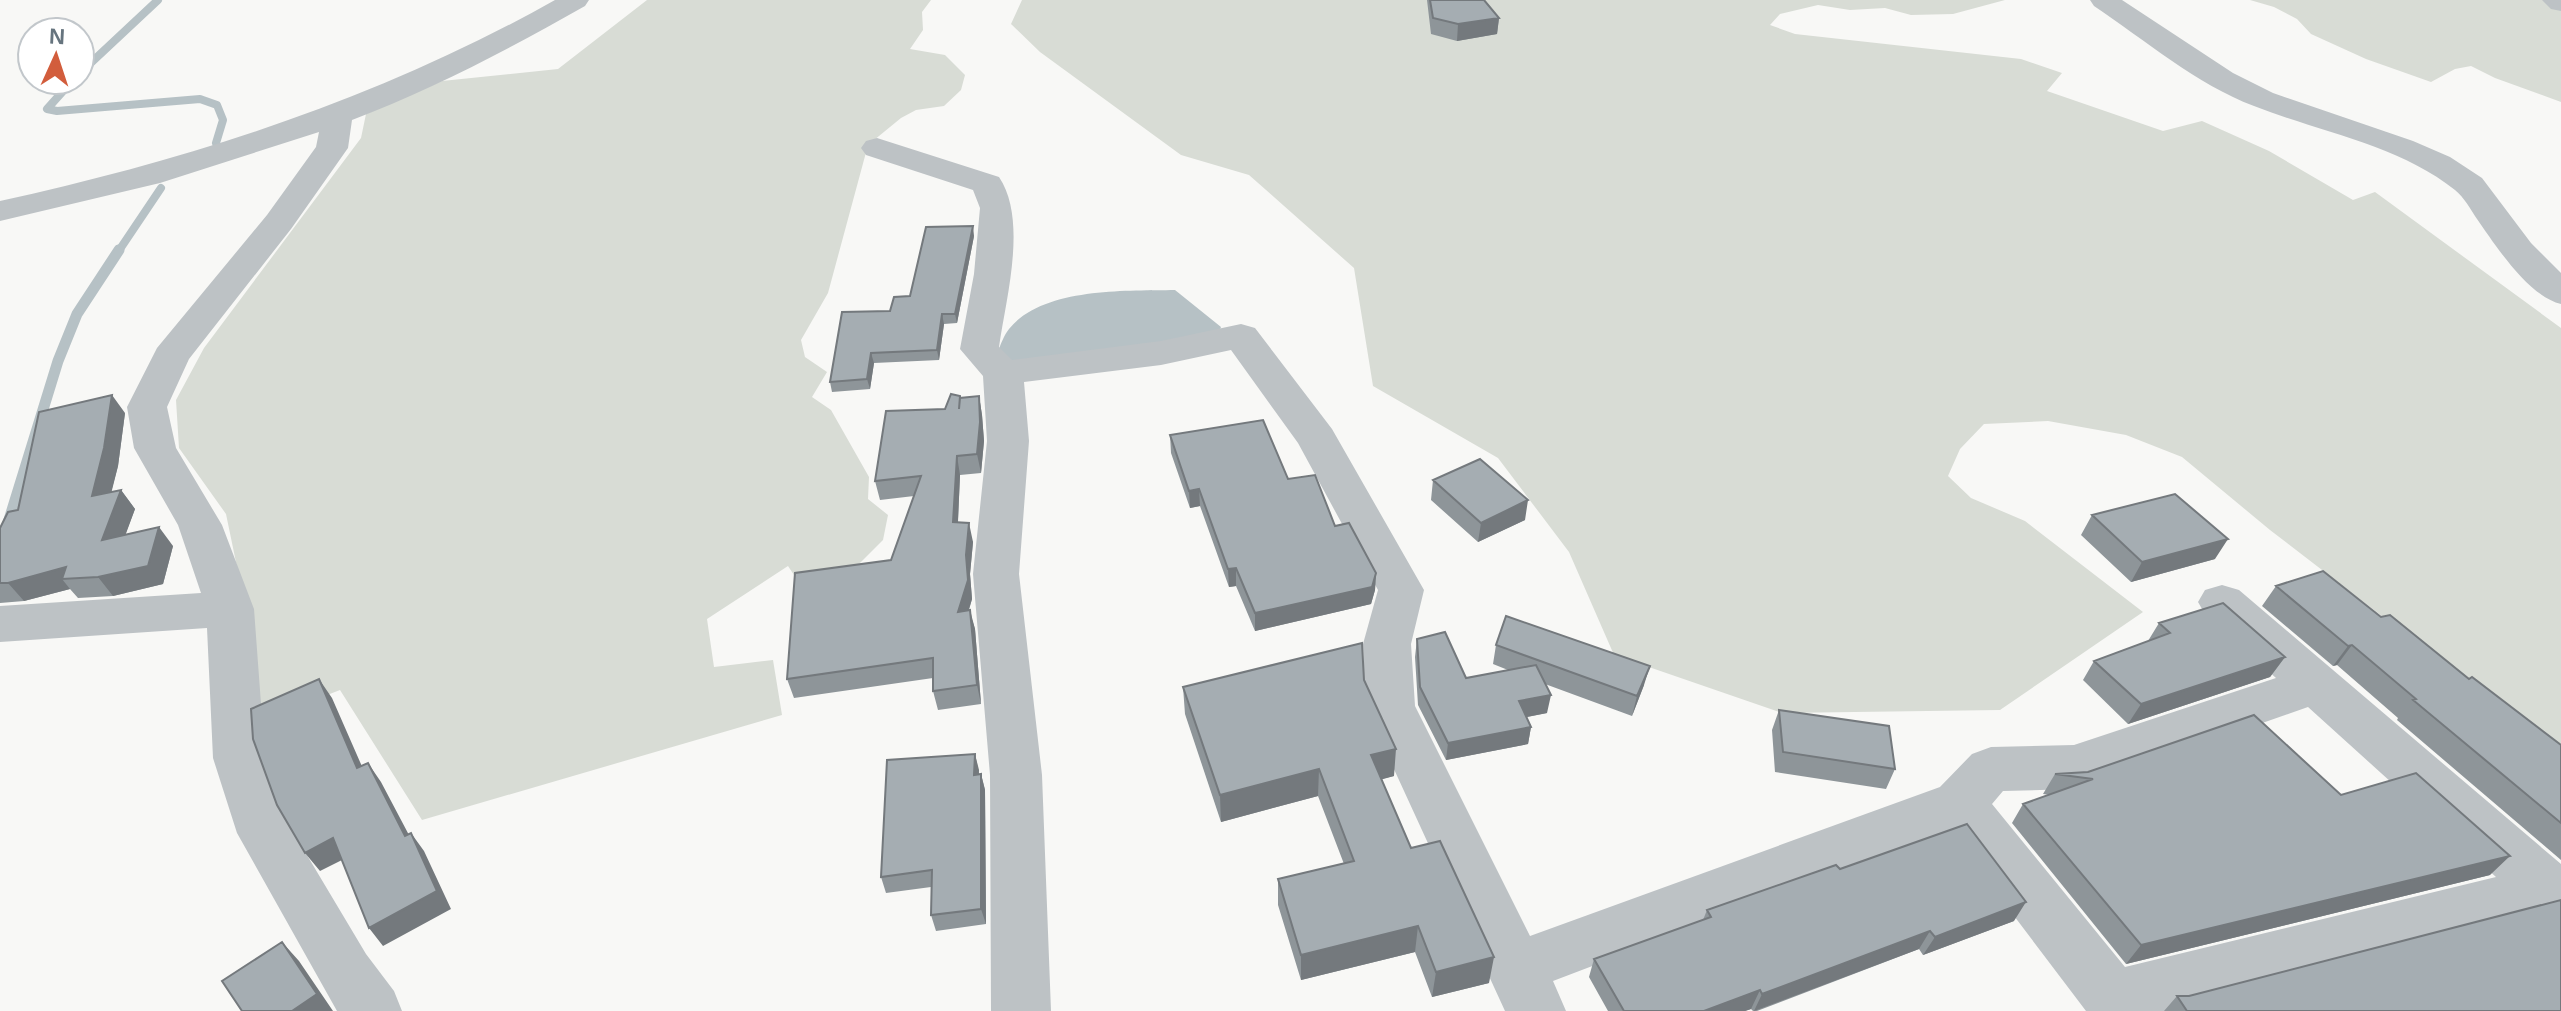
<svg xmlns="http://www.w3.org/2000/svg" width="2561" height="1011" viewBox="0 0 2561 1011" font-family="Arial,sans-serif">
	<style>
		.green { fill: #d8dcd5 }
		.water { fill: #b6c1c5 }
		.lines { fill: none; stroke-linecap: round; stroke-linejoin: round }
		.stream-far1 { stroke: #b6c1c5; stroke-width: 8 }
		.stream { stroke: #b6c1c5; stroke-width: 11 }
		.minor { fill: #bdc2c5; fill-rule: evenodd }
		.wall { fill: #8e9599 }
		.shaded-wall { fill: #74797d }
		.building { fill: #a5adb2; stroke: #74797d; stroke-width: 2 }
	</style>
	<rect width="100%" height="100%" fill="#f8f8f6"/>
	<path class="green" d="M647,0H931L922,12L923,30L910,49L945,55L965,75L961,90L944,106L916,110L901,118L868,145L828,293L801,340L805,357L827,372L812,397L831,410L869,477L868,499L888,515L883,540L855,568L798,581L788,566L707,619L714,667L773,660L782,715L422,820L340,690L258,722L255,654L226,514L179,448L176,400L204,348L361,138L366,114L442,81L558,69Z
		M1022,0H2005L1953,14L1911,15L1885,8L1850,10L1818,5L1780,14L1770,25L1795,34L2021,59L2062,73L2047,91L2163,131L2202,121L2269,151L2353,200L2375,192L2561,328V768L2448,667L2270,530L2182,457L2126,435L2048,421L1984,424L1960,449L1948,476L1971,498L2025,521L2143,612L2000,710L1782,713L1614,655L1569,552L1498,458L1373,386L1354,268L1249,175L1181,155L1040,52L1011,24Z
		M2250,0H2561V102L2495,78L2471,66L2455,69L2431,82L2366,59L2311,34L2297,19L2274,7Z"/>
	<path class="water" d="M1175,290L1221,327L1217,337L1007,363L998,351C1001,344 1004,335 1009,329C1043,287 1126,291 1175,290Z"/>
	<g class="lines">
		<path class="stream-far1" d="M80,73L158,0
			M73,80L47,109L57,111L200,99L217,105L223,120L216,143
			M118,252L161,188"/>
		<path class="stream" d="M0,549L58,361L77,314L119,250"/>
		<path class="minor" d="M555,0H589L585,6C509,49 433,89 352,120L348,148L291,229L189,359L167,407L176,448L222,525L254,609L265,758L289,825L366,954L394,991L402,1011H337L237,833L213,758L207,628L0,642V606L201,593L178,525L134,448L127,407L157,348L267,215L316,147L319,132L160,183L0,221V201C195,158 381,98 555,0Z
			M2090,0H2122L2233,73L2273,93L2413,141L2450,157L2482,178L2531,243L2561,273V304C2528,296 2496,246 2477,219C2471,210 2464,197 2455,190C2399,145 2320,132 2254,106C2196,84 2145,40 2094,6Z
			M2542,0H2561V11L2551,9Z
			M877,138L999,177C1028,220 1006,298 999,347L1012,360L1161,341L1241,324L1255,328L1332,429L1424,590L1411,644L1415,706L1530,936L1940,787L1972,754L1991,747L2074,745L2276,678L2205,614L2198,602L2205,590L2222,585L2239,590L2561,864V924L2540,916L2172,1011H2086L1949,830L1553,981L1566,1011H1505L1365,706L1363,644L1378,590L1298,443L1231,350L1161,365L1024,382L1029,441L1019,574L1042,775L1051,1011H991L990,775L973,574L987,441L983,376L960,349L974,274L980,208L973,190L866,155L861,148L866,141ZM2308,707L2496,877L2125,967L1992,804L2003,791L2074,789Z"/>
	</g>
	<path class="wall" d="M1427,0H1484L1499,18L1497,34L1457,41L1431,34Z
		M974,236L957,323L944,324L939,360L874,363L870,389L832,392L830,382L890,311L910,296Z
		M979,396L982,415L984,441L981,473L960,475L958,522L973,542L970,574L972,599L969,610L975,629L981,704L938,710L933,691V678L794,698L787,679L891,560L914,496L880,500L875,481L945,409L960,398Z
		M125,413L118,466L111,492L121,490L135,509L125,535L173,546L163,584L113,596L78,598L70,589L24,601L0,603V528L18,510Z
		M1170,435L1288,479L1335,526L1376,573L1375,590L1371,604L1255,631L1236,586L1229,587L1200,506L1190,508L1171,453Z
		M1433,480L1525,520L1478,542L1431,500Z
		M2092,515L2215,559L2131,582L2081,535Z
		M2276,586L2381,617L2561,745V860L2397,720L2398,718L2337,665L2333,666L2262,606Z
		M2159,623L2285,657L2270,677L2128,724L2083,680L2094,661L2148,641Z
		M1417,639L1466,678L1508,670L1493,664L1496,645L1644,685L1632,716L1545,684L1547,713L1527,717L1531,727L1528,744L1446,760L1418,705L1415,657Z
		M1364,680L1394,776L1381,779L1411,848L1489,983L1432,997L1415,952L1301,980L1278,905V879L1344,864L1318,796L1221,822L1185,714L1183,687Z
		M1779,710L1895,769L1886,789L1775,772L1772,730Z
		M975,754L979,774H981L985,790L986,924L936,931L931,915V887L886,893L881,877Z
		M2055,774L2341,795L2490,875L2126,964L2012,823L2023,804L2050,795L2043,794Z
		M1840,869L2014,921L1923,955L1919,949L1757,1011H1753L1751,1009L1745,1011H1608L1589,977L1594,959L1703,920L1707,910Z
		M2177,996H2189L2561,1011H2164Z"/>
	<path class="shaded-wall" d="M1499,18L1497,34L1457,41L1458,24Z
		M973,226L974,236L957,323L955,314Z
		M942,314L944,324L939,360L937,350Z
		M871,353L874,363L870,389L867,379Z
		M112,395L125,413L118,466L106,514L92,496Z
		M979,396L982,415L984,441L981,473L977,454Z
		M957,456L960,475L957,541L953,522Z
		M1199,489L1200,506L1190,508L1189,491Z
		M121,490L135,509L117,558L102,540Z
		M1528,500L1525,520L1478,542L1481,523Z
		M969,523L973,542L970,574L972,599L962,631L958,612Z
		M159,527L173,546L163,584L113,596L98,577Z
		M2228,539L2215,559L2131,582L2142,562Z
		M66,567L62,579L70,589L24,601L8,583Z
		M1236,568V586L1229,587L1228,569Z
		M1376,573L1375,590L1371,604L1255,631V613Z
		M970,610L975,629L981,704L977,685Z
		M2352,645L2337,665L2333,666L2348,646Z
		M2285,657L2270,677L2128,724L2141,704Z
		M1650,666L1644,685L1632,716L1637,696Z
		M319,679L332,698L371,787L357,768Z
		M1551,695L1547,713L1516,719L1519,701Z
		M1531,727L1528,744L1446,760L1448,743Z
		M1396,749L1394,776L1369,783L1371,755Z
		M975,754L979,770L978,791L974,775Z
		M368,763L381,782L419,854L405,836Z
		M1319,769L1318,796L1221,822L1220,795Z
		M981,774L985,790L986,924L981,909Z
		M411,833L424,851L451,909L383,946L369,928Z
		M333,838L348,857L320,871L305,853Z
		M2510,856L2490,875L2126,964L2141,945Z
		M2026,902L2014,921L1923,955L1935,937Z
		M1418,926L1415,952L1301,980V955Z
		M1930,931L1919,949L1754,1011L1762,994Z
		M282,942L299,961L333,1011H292Z
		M1494,957L1489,983L1432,997L1436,972Z
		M1760,990L1751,1009L1745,1011H1704Z"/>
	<path class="building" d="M1430,0H1484L1499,18L1458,24L1433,18Z
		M973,226L955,314H942L937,350L871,353L867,379L830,382L842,312L890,311L894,297L910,296L926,227Z
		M951,394L960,396L959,409L960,398L979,396L980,422L977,454L957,456L953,522L969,523L966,555L968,580L958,612L970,610L977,685L933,691V658L787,679L795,573L891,560L921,476L875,481L886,411L945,409Z
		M112,395L104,448L92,496L121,490L102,540L159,527L148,566L98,577L62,579L66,567L8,583H0V528L8,512L18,510L39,412Z
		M1263,420L1288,479L1315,475L1335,526L1349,523L1376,573L1372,587L1255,613L1236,568L1228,569L1199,489L1189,491L1170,435Z
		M1480,459L1528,500L1481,523L1433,480Z
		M2175,494L2228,539L2142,562L2092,515Z
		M2323,571L2381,617L2390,615L2469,679L2472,677L2561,745V823L2413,700L2416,699L2352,645L2348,646L2276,586Z
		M2223,603L2285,657L2141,704L2094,661L2170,633L2159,623Z
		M1506,616L1650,666L1637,696L1496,645Z
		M1445,632L1466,678L1536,665L1551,695L1519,701L1531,727L1448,743L1420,687L1417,639Z
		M1362,643L1364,680L1396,749L1371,755L1411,848L1440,841L1494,957L1436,972L1418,926L1301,955L1278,879L1354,861L1319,769L1220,795L1183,687Z
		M319,679L357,768L368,763L405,836L411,833L437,891L369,928L333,838L305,853L277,805L253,739L251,709Z
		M1779,710L1889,726L1895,769L1783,752Z
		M2254,715L2341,795L2416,773L2510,856L2141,945L2023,804L2093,779L2055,774L2088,772Z
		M975,754L974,775L981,774V909L931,915L932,870L881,877L887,760Z
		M1967,824L2026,902L1935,937L1930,931L1762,994L1760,990L1704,1011H1624L1594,959L1711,917L1707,910L1836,865L1840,869Z
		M2561,900V1011H2187L2177,996H2189Z
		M282,942L317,994L292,1011H242L222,981Z"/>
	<g transform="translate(56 56) rotate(3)"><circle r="38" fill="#ffffff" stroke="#c2c7cb" stroke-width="2"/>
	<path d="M0-6L14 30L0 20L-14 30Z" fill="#d25d3c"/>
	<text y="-12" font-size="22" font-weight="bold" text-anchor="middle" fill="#66747e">N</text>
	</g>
</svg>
